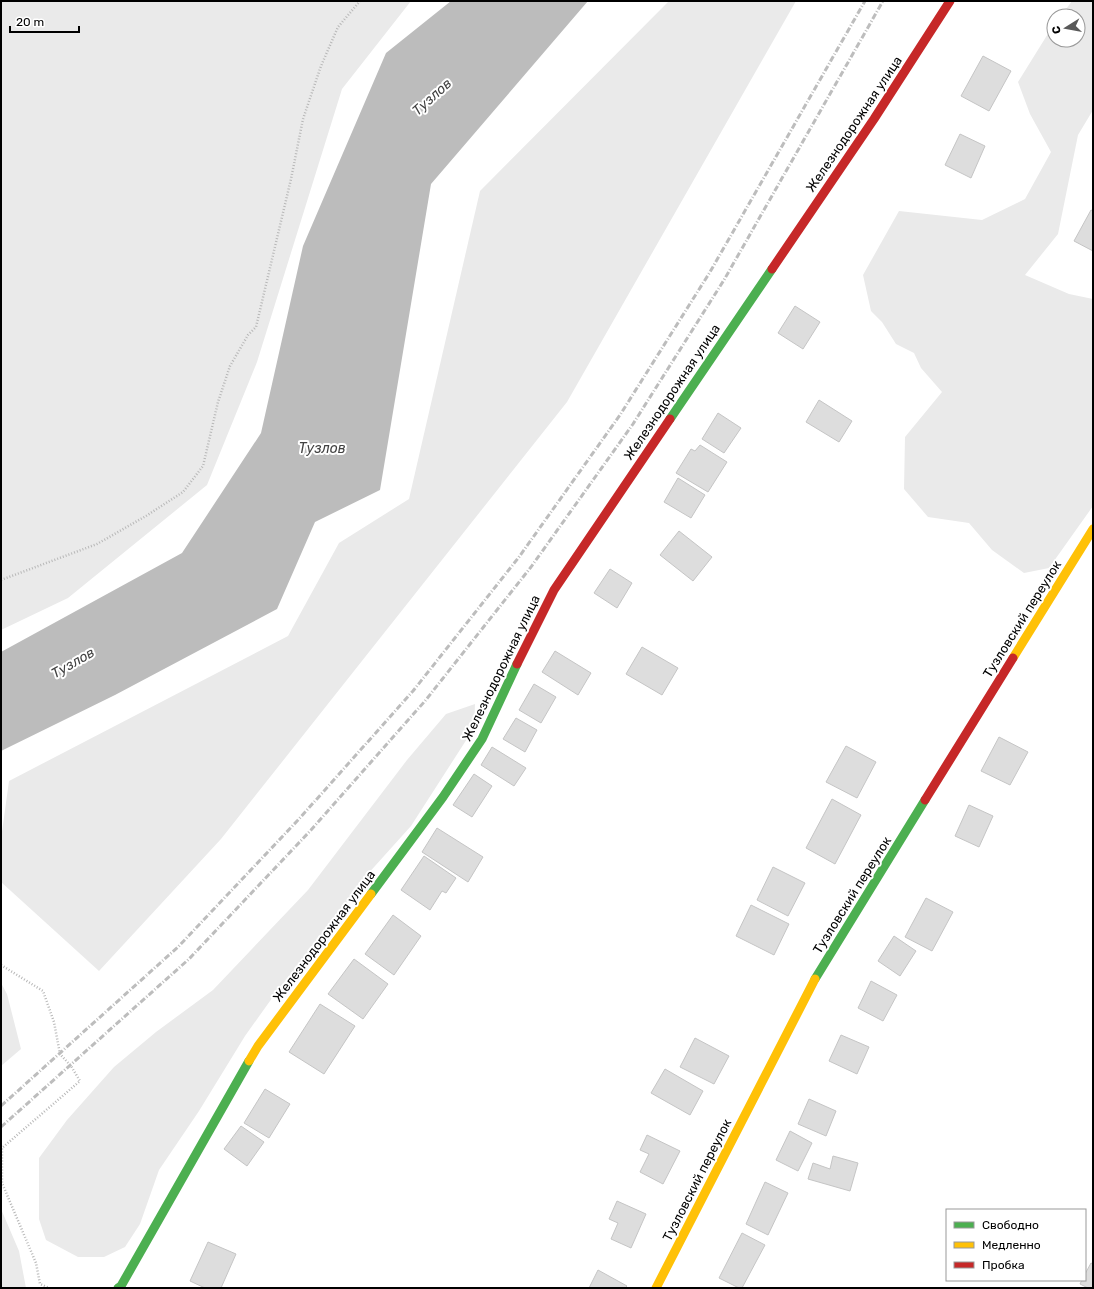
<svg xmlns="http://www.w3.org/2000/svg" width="1094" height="1289" viewBox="0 0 1094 1289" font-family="Rubik,sans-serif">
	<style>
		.green { fill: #eaeaea }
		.water { fill: #bcbcbc }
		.building { fill: #ddd; stroke: #c5c5c5 }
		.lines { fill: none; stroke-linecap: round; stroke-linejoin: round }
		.path { stroke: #b8b8b8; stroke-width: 2.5; stroke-dasharray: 1 2; stroke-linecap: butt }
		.fast { stroke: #4caf50; stroke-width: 9 }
		.slow { stroke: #ffc107; stroke-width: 9 }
		.jam { stroke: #c62828; stroke-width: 9 }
		.rail { stroke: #bdbdbd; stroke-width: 3; stroke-dasharray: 6 2 1 2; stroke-linecap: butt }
		.labels { text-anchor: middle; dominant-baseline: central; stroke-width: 4; stroke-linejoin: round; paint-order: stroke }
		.street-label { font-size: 13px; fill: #000; stroke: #fff }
		.water-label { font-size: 14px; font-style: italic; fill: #414141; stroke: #fff }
	</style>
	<rect width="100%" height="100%" fill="#fff"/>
	<path class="green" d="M1,1H411L342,89L257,362L207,485L68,598L1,630Z
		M669,1H796L567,402L221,839L99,971L1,882V839L9,781L288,636L339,543L409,499L480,191Z
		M1072,1H1093V110L1078,135L1058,234L1025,275L1069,294L1093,299V506L1049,568L1024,573L992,550L969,523L928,517L904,489L905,437L942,392L921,368L914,353L896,344L882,322L871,311L863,275L899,211L982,220L1025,199L1051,152L1030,114L1018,82L1054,24V40H1078V16H1061Z
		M475,704L474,728L411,826L366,876L326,933L280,987L245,1036L199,1111L159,1170L140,1224L125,1247L104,1257H78L46,1240L39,1219V1158L67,1120L114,1067L156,1032L213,990L308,890L407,760L446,714Z
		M1,983L7,994L21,1049L1,1066Z
		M1,1209L19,1251L26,1288H1Z"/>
	<path class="water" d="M451,1H588L431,184L380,490L315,522L277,609L115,695L1,751V652L182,553L261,433L303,246L386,53Z"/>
	<path class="building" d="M983,56L1011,71L989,111L961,96Z
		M960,134L985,146L971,178L945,165Z
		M1091,210L1093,211V251L1074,241Z
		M795,306L820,322L803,349L778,333Z
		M819,400L852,421L839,442L806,422Z
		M718,413L741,428L724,453L702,439Z
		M700,445L727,462L708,492L676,473L691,449L695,451Z
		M678,478L705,495L691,518L664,502Z
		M679,531L712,557L693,581L660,555Z
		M610,569L632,583L617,608L594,593Z
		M642,647L678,668L662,695L626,674Z
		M555,651L591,673L578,695L542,672Z
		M534,684L556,697L541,723L519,710Z
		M516,718L537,730L525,752L503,739Z
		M999,737L1028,752L1010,785L981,771Z
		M846,746L876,762L857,798L826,782Z
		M492,747L526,768L514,786L481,765Z
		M474,774L492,786L472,817L453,805Z
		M832,799L861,815L835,864L806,848Z
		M969,805L993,816L979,847L955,836Z
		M437,828L483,857L468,882L422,852Z
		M424,856L456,878L446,893L442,891L430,910L401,890Z
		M773,867L805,883L788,916L757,900Z
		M926,898L953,912L932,951L905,937Z
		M751,905L789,924L774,955L736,936Z
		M393,915L421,936L394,975L365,954Z
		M894,936L916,951L900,976L878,961Z
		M354,959L388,984L363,1019L328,994Z
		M871,981L897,995L883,1021L858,1008Z
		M320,1004L355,1026L324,1074L289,1052Z
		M841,1035L869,1047L857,1074L829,1061Z
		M695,1038L729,1056L714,1084L680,1067Z
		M665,1069L703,1091L690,1115L651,1093Z
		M265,1089L290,1104L269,1138L244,1123Z
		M809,1099L836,1111L826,1136L798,1124Z
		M241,1126L264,1142L247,1166L224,1149Z
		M790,1131L812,1143L798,1171L776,1160Z
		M647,1135L680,1151L663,1184L640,1172L649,1154L640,1150Z
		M833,1156L858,1163L850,1191L808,1179L813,1163L830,1169Z
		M765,1182L788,1193L768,1235L746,1224Z
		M617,1201L646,1214L631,1248L611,1239L618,1223L609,1219Z
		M742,1233L765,1245L742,1288H739L719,1278Z
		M208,1242L236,1254L221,1288H205L190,1281Z
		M1091,1263L1093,1264V1288H1088L1080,1284L1082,1280H1085V1274Z
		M598,1270L627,1286L625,1288H589Z"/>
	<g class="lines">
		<path class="path" d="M1,580L97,544L146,516L183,492L203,466L218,402L230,366L248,335L256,327L291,179L303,119L321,66L338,27L360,1
			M1,965L43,991L54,1022L60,1054L71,1066L80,1081L2,1148V1183L36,1263L40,1284L49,1288"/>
		<path class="fast" d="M670,419L772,269
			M371,894L443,797L482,739L517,664
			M815,979L925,800
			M118,1288L121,1286L249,1061"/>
		<path class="slow" d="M1013,658L1093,529
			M249,1061L258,1046L371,894
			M656,1288L815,979"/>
		<path class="jam" d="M772,269L874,119L950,1
			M517,664L554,590L670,419
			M925,800L1013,658"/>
		<path class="rail" d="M1,1106L178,947L299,819L413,691L519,557L620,415L710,272L865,1
			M1,1127L189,959L311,830L425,701L531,567L633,424L724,280L883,1"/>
	</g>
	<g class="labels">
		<g class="street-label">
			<text transform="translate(854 124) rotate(-56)">Железнодорожная улица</text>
			<text transform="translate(672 392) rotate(-56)">Железнодорожная улица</text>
			<text transform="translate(1022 619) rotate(-58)">Тузловский переулок</text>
			<text transform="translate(501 668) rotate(-64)">Железнодорожная улица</text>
			<text transform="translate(852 895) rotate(-58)">Тузловский переулок</text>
			<text transform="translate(324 936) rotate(-53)">Железнодорожная улица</text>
			<text transform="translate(697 1180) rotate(-63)">Тузловский переулок</text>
		</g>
		<g class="water-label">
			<text transform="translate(432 97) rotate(-42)">Тузлов</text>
			<text x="322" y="448">Тузлов</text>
			<text transform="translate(73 663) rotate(-30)">Тузлов</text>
		</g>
	</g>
	<rect width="1094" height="1289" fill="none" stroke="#000000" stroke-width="4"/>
	<rect x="946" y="1209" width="140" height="72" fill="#ffffff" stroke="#999999"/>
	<rect x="954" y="1222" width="20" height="6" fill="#4caf50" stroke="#999999"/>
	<text x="982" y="1229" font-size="12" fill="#000000">Свободно</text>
	<rect x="954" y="1242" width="20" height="6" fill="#ffc107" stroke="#999999"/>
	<text x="982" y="1249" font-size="12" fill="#000000">Медленно</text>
	<rect x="954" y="1262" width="20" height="6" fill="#c62828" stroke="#999999"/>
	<text x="982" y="1269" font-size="12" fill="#000000">Пробка</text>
	<g transform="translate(1066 28) rotate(259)"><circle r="19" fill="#ffffff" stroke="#999999"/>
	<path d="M0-3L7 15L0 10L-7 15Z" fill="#595959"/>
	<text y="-6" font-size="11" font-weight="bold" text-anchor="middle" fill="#000000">С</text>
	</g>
	<path d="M10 26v6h69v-6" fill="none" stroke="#000000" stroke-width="2"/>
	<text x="16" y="26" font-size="12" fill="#000000" stroke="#ffffff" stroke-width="3" paint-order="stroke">20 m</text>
</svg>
